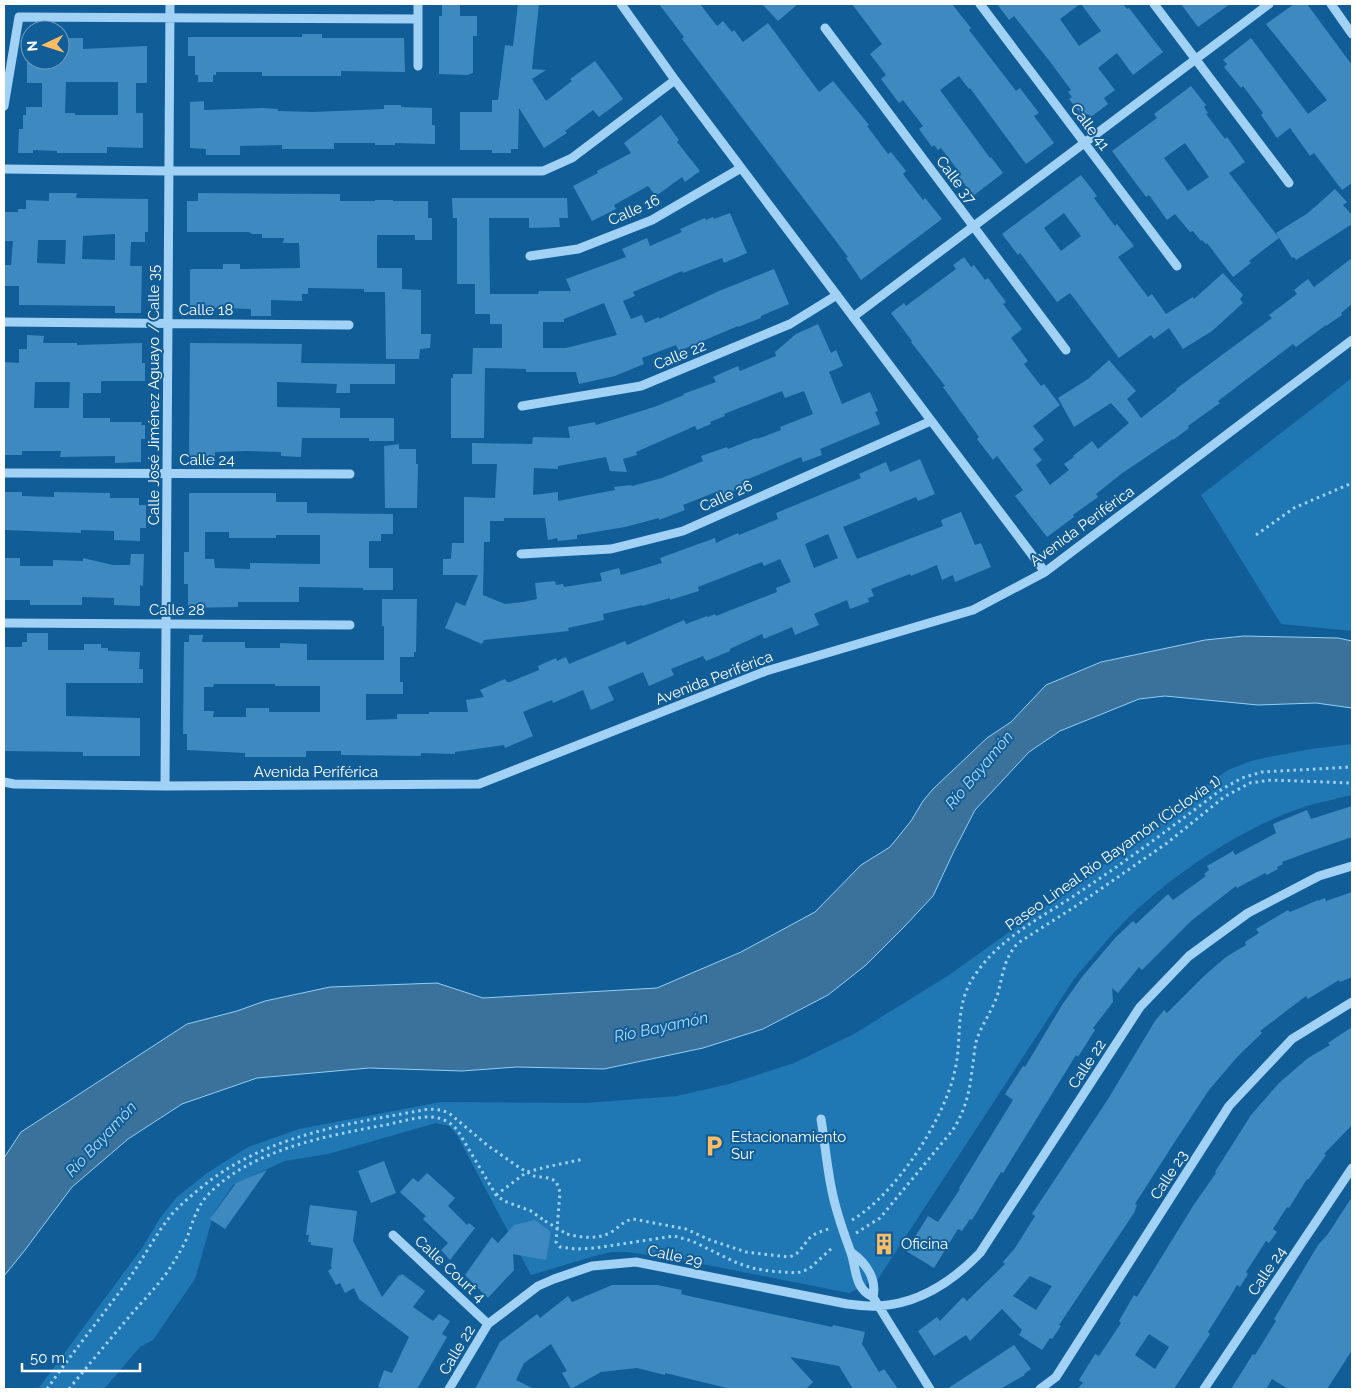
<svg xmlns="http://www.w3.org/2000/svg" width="1356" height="1393" viewBox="0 0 1356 1393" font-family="Raleway,sans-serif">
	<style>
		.green { fill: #1f77b4 }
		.water { fill: #3b729b; stroke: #92cff7 }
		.building { fill: #3e89c0; fill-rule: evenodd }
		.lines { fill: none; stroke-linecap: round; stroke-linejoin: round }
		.path { stroke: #a1d1f4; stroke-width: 3; stroke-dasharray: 2.5 4; stroke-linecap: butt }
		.minor { stroke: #a1d1f4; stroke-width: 9 }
		.path-bridge { stroke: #a1d1f4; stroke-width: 3; stroke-dasharray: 2.5 4; stroke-linecap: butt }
		.labels { text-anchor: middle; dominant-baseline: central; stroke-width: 4; stroke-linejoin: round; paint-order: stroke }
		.street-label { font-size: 15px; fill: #fff; stroke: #115d97 }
		.poi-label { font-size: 15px; fill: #fff; stroke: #115d97; text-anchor: start }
		.water-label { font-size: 16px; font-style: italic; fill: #addbfa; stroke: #115d97 }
	</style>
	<rect width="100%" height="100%" fill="#115d97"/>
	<path class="green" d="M1352,378V631L1281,624L1201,495Z
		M1352,744V795C1336,799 1320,802 1304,807C1243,827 1173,874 1127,919C1108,938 1091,959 1074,979L878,1279L849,1293L677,1259L627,1252H611L595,1256L531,1275L457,1135L449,1126L436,1123L328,1154L285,1161L233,1185L214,1213L195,1279L153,1340L140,1347L104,1389H38L142,1248L160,1218L177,1197L207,1173L248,1147L299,1129L441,1102L586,1103L677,1096L729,1084L794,1063L854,1034L949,975L1149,832L1204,787L1228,770L1251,761L1268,757L1311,749Z"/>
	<path class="water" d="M1244,636L1338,638L1352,641V708L1316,703L1258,705L1165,696L1139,699L1060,731L1029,752L975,810L954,851L933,896L904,927L866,965L828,995L763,1029L703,1048L604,1069L517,1067L462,1071L369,1068L257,1078L182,1104L128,1139L72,1187L25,1250L4,1276V1158L21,1132L187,1024L237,1011L265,1001L330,987L437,983L483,998L657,988L741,952L815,912L861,865L890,847L911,821L923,801L933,789L987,738L1011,722L1046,685L1101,662L1205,640Z"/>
	<path class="building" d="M442,4H460V16H477V36H473V73L467,75L439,74V16H442Z
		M518,4H539L532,69L546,70L532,79L546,101L572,81L570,79L595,61L623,99L599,117L593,110L565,131L567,133L544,148L519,108L518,149H511V153H492V150H460V112H492V100H498L505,45L513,46Z
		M659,4H700L717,26L723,21L732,32L734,30L743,42L768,23L819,92L833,81L869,125L867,126L888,154L891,152L906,171L903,174L923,200L925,198L942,219L861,280L846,258L848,257L682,39L684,37Z
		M762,4H798L778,21Z
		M852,4H952L971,28L969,30L1016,91L1020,88L1039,113L1034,116L1054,143L1026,164L970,88L969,89L959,76L940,90L990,158L991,157L1003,173L973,196L958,175L960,173L941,148L938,150L934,145L932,147L919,129L923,126L903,100L899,103L881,79L886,75L870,54L882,44Z
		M997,4H1080L1060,19L1079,46L1101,31L1081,4H1123L1127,9L1129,8L1163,52L1133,75L1117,53L1098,68L1115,90L1104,98L1108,104L1091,117L1088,114L1083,117L1069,99L1072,97L1068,92L1071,90L1051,63L1014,16L1009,20Z
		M1181,4H1230L1198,27Z
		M1294,4H1307L1352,65V183L1342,190L1314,153L1310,156L1290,128L1277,138L1261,115L1263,113L1243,86L1241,88L1224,67L1227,64L1223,60L1251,38L1308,114L1327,100L1266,24Z
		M302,34H322V38H404L405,72L341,71V76H262V72H216V75H213V82H198V75H195V56H188V37H302Z
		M60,38H83V49L147,46V83H136V113H143V148L107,147V153H57V151L33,150V153H18L19,129H23V115H26V107H42V83H27V61L60,60ZM66,82H118V115H75V113H65Z
		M1191,86L1206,105L1204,107L1208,113L1206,114L1225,139L1227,137L1245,162L1229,173L1279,238L1249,261L1251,263L1233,277L1207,243L1206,244L1202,240L1201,241L1193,231L1190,232L1175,214L1167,220L1149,195L1146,197L1112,151L1157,118L1154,114ZM1185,143L1209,177L1188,191L1164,158Z
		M204,101V110L263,108L278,109V111L314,112L384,109V105H401V107L432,108V125H435V144L395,143V145H375V143H334V149H282V145L240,146V155H206V149L190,148V102Z
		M661,115L679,140L677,142L700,171L685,182L682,177L656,196L648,186L614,205L616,209L592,221L573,186L598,173L597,171L631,153L624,143Z
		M1081,175L1097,196L1094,198L1115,226L1117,224L1134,246L1118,257L1148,297L1152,294L1166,314L1193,297L1194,299L1223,273L1243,295L1240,299L1243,303L1212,331L1183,349L1169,328L1154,339L1151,335L1119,358L1070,293L1057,302L1020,253L1018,255L1002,234ZM1064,213L1081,236L1061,251L1044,228Z
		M1335,189L1347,202L1343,205L1352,215V224L1296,260L1294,257L1292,258L1276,233L1308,213Z
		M49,193H77L76,198L148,199V232H145V242H131L130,266H142L141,313H115V306L19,305V286H4V265H11L13,241H4V212H18V209H26V200L49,201ZM115,234V260L82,259L83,236ZM38,240H66L65,264L37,263Z
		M198,193L340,194V201H375V200H393V201H428V218H432V240H415V235H377V268H402V289L421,290V334H431L430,348L420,349L419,359H386L385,292H364V289L308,288V294H302V301L271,300V316H251V309L190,307V270L192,269H223V264H240V269L300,268L299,243H283L284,238H262V234H252L249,232H187V201H198Z
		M452,198H567L568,218H559L560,227L529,228V218H489L490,294H538L539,291H571L566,279L626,257L622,249L647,238L650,246L682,232L680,229L705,218L706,220L713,217L714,219L730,213L747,253L724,263L722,258L683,273L682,271L633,292L635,296L623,301L631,319L642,315L645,323L659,317V319L719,291L774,269L789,304L761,316V318L738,327V326L679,351L676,345L642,358L644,364L615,376L579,384L576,372H526V369L485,368L484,438H451V378H453V374H472L473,348H502V324H490V314H475V284H457V218H453ZM604,303L617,335L566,348H543V322H564V319Z
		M964,257L971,267L974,265L985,280L988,278L1006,302L1003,304L1022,329L1011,338L1028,361L1024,364L1041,386L1044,384L1060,405L1033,426L1044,440L1033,449L1042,460L1036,465L1050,485L1069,470L1064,464L1074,457L1073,456L1092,441L1098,449L1129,423L1111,403L1074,427L1058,398L1088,379L1109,360L1136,391L1127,399L1141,418L1177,390L1176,389L1272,318L1269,315L1297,294L1294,290L1308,279L1314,287L1352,258V304L1341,313L1342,315L1326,326V325L1296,347L1293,344L1218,401L1220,403L1188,426L1189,428L1173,440V439L1121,474L1096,494L1098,497L1073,515L1074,517L1047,537L1015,496L1023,490L997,456L993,460L977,439L979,437L943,387L945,386L911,342L912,341L891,313L904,303L906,306L956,269L953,265Z
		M818,324L831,353L836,350L843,366L829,372L842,404L870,392L878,411L875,412L880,424L820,449L822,455L803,462L801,457L741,482L743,487L718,497L716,492L683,505L685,510L659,520V518L625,527L577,535V539L558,541L557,538L548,540L545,518H504V521H490V542H484L483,595L505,604L523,602L537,599L535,583L555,581L556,585L563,584L564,587L602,581L600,573L619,568L621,575L662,563L660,558L715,538L716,543L738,533L739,535L778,519L776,513L861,478L859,474L886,462L890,472L920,459L935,494L918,501L916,497L843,527L857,559L943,526L941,520L961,512L975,545L981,543L991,567L955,582L953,575L942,580L937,565L911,576L910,574L871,589L874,596L868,598L869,602L850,609L847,600L814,614L819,625L795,635L792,627L764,639L762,634L730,649V651L706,661L703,656L671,669L674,675L649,686L643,672L608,687L614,700L591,710L583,690L553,703L552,700L523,712L533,736L505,748L504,745L455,752V754L421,753V756L341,755V751H306V757H245V753L187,750V734H183L184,642H189V635H203L202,642H245V648H280V643L307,644V660H384V626H382V599H417L416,652H414V657H400V682H403V694H366V720L397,719V714H429V712H468L466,700L484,697L480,690L505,679L507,682H510L539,670L538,666L556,658L557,661L566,657L569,664L625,641L627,645L684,620L686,624L707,616L708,617L715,614L716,616L777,592L776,588L791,582L780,559L764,566L762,562L698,587L699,591L670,600V598L642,606V605L603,614L604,620L568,628L569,631L484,640L482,644L445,628L456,602L465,606L478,575H443V559H451L452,543H464V497L495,498L497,464H472V443L532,444L533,437L570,438L568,427L595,422L596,425L654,407L684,395L683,394L716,382L713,377L738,366L740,371L776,356L775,352L796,334ZM782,391L785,398L804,391L813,414L780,427L781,430L757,439L756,438L728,449L727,447L701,456L703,461L662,478L632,486L631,485L614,487L615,490L558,501V492L533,495L534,468L558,469V466L606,457L610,471L627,472L623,459L637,455L636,452L695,426L697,430L711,424L710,422L725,416L724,414ZM828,534L838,558L814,568L805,544ZM214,684H275V686H320V712H269V708H246V717H213L214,711H204V687H213Z
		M27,335L44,336L43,343H77V345L142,343V363H145V381H101V393H83V418H110V422H142L141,425H145V439H141V462L115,463V456L60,457L61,451H22V455H4V362L19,363V349H27ZM35,382H70L69,408H34Z
		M190,343L302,344L301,363L395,364V384H350V393H336L337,384L277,382V407L340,408V418H394V441H369V438H302L301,457L281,456V452L247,451L215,452V457L189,456Z
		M399,444V449H416V464H418L417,508H385L384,446Z
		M4,492H22V496L54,497V492L110,493V498H139V505H146V528H140V541L114,540V531L81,530V533L4,530Z
		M189,493H276V502H307V513L393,514V534H381V541H369V568H393V590H363V588L299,587V602H238V607L188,608V584H184V552H189ZM205,532H229V538H276V535H320V564L250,563V569L215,568L214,559H205Z
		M131,554H144L143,586L140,585V606L114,605V598L82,597V605H30V600H4V558H20V566H53V560L83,561V558L113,565H130Z
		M27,633H48V650H84V644H101V648H108V651L140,652L139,669H143V683H66V716L140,718V756H83V752L4,751V647H22V642H27Z
		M1352,806V837L1314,850L1282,862L1283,864L1277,867L1278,869L1267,875L1265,873L1237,888L1236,886L1191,921L1142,970L1139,967L1118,993L1112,988L1113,1002L1093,1028L1095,1030L1078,1057L1076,1055L1003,1173L1001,1172L972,1220L970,1219L962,1231L958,1229L934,1268L906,1251L928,1216L938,1222L960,1189L959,1188L978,1157L1013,1100L1005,1094L1023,1066L1025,1067L1062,1005L1082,977L1115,938L1133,921L1136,924L1168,894L1173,900L1206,876L1204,874L1209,870L1207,866L1233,851L1235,855L1276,833L1273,824L1307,810L1311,819Z
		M1352,892V977L1340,982L1339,980L1308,999L1306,996L1260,1031L1262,1033L1238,1056L1209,1090L1174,1143L1135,1204L1137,1205L1134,1213L1059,1325L1061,1326L1052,1339L1050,1338L1042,1350L1019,1335L1022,1330L1002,1309L970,1341L966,1335L934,1356L918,1331L937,1317L940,1321L963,1297L967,1301L1005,1264L1003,1262L1015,1248L1035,1216L1032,1214L1108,1099L1155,1021L1164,1010L1167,1013L1204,976L1226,957L1246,945L1245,942L1259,933L1256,929L1288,910L1290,912L1318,900V901L1325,898L1326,901ZM1030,1276L1052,1286L1036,1310L1013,1296Z
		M1352,1027V1125L1324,1154L1326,1155L1308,1180L1307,1179L1289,1208L1287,1207L1273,1229L1277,1232L1269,1243L1266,1241L1246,1272L1248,1274L1240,1287L1237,1285L1230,1297L1208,1332L1210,1334L1174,1389H1077L1083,1383L1079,1380L1095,1354L1099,1356L1121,1323L1119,1321L1134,1295L1137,1297L1193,1206L1216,1173L1215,1172L1251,1115L1279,1083L1308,1058L1330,1045L1328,1043ZM1149,1334L1169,1347L1155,1369L1135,1355Z
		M384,1161L396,1193L371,1203L358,1171Z
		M267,1170L225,1229L210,1219L236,1183Z
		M427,1173L455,1198L448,1206L467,1225L469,1223L475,1228L450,1260L441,1250L448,1243L423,1219L426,1216L400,1192L413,1178L418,1182Z
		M1352,1197V1350L1342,1366L1327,1389H1288L1272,1379L1266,1389H1231L1253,1354L1255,1355L1276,1321L1274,1319L1318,1245L1328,1234Z
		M310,1205L357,1211L353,1241L382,1297L399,1275L400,1276L402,1274L425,1291L413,1307L433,1321L439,1314L450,1321L442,1334L447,1337L417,1389H385L378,1387L384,1370L392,1373L409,1337L359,1299L354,1288L345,1293L340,1283L336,1285L328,1271L332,1268L331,1266L333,1248L311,1245V1242H308L309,1235H306Z
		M535,1220L551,1232L546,1260L513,1254L514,1270L488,1298L465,1275L492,1237L498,1243L514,1225Z
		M882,1234L894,1242L885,1254L874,1245Z
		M612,1285H657L682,1290L681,1294L689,1296L832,1327L833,1325L865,1332L862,1344L879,1372L884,1369L898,1389H853L839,1366L790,1357L813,1382L806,1389H731L665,1373V1375L637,1368L601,1372L571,1389L562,1373L567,1371L551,1344L524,1363L516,1380L534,1389H475L500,1342L537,1314L540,1318L568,1296L572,1302Z
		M1014,1345L1031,1369L1024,1374L1025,1375L1000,1389H947Z"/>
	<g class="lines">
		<path class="path" d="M1256,535L1294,508L1352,483
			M496,1195L527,1172L546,1167L584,1159
			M852,1220C895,1195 945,1119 955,1070C963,1035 953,1004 977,972C1004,934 1047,915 1084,889C1131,858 1177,823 1222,789L1242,778L1262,772L1352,767
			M856,1233L880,1218L952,1131C965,1112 970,1091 972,1069C974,1060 974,1050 976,1042C981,1025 993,1010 998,993C1003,974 1004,958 1018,943L1079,904L1167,843L1224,797L1250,783L1271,780L1352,783
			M567,1234C583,1238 599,1240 613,1231C620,1226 625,1220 633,1219L686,1229L710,1240L746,1252L788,1257C801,1255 803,1243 812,1236C818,1232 825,1230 832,1228
			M47,1389C72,1353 100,1319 126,1283C142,1261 155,1235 172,1214C184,1201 198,1190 212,1179C276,1133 353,1123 429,1109L441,1110L449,1113L487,1145L520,1168L534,1176L548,1178L556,1181L560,1192L556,1242L560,1247L577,1249L595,1248L674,1236L692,1241L735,1262L752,1268L769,1271L797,1273L809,1269L833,1247
			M69,1389C90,1363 112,1337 134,1311C145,1299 156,1287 166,1274C174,1262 181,1251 187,1238C192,1224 196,1209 206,1197C248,1150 326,1136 385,1125C412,1120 439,1107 458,1131L496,1195L504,1201L531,1211L545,1221"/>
		<path class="minor" d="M621,4L675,80L1045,572
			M980,4L1177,266
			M1154,4L1289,183
			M1331,4L1352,34
			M825,28L1066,350
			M418,66V4
			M4,106L19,17L418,19
			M4,169L169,171H543L572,158L675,80
			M530,256L578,249L652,220L741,168
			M853,317L1269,4
			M4,322L349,325
			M522,406L641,386L790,324L837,295
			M4,473L350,474
			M521,554L611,549L683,531L931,421
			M4,623L350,625
			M4,782L14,784L165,786L479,784L766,671L973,610L1045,572L1352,340
			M165,786L170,4
			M821,1119C825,1143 827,1168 832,1191C836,1212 843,1231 850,1250C857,1267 853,1288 873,1297L930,1389
			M393,1235L488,1324
			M852,1253C866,1263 877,1279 873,1297
			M449,1389L488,1324L538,1286L554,1279L592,1266L636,1262L847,1304C857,1305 868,1307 878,1306C918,1304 953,1281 980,1253L1140,1007L1189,956L1248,913L1319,876L1352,866
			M1040,1389L1056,1377L1229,1106L1292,1039L1352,1002
			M1204,1389L1352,1168"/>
		<path class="path-bridge" d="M545,1221L567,1234"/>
	</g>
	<defs>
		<g id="parking-bare" transform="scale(1.725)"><path d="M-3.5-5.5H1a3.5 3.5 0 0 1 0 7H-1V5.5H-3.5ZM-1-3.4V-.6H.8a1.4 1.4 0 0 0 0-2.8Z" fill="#ffbd63" stroke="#115d97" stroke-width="2.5" paint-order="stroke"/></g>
		<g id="building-bare" transform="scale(1.725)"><path d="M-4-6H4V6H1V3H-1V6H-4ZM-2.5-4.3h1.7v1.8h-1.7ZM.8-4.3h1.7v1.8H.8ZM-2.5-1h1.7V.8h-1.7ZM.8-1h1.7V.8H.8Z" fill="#ffbd63" stroke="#115d97" stroke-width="2.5" paint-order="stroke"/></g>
	</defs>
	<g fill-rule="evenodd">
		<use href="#parking-bare" x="714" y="1146"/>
		<use href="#building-bare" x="884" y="1244"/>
	</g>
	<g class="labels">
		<g class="street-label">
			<text transform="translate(1090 127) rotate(53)">Calle 41</text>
			<text transform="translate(956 180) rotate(53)">Calle 37</text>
			<text transform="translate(634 210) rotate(-24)">Calle 16</text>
			<text x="206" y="310">Calle 18</text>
			<text transform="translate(680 355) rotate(-22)">Calle 22</text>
			<text transform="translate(154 395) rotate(-90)">Calle José Jiménez Aguayo / Calle 35</text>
			<text x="207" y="460">Calle 24</text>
			<text transform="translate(726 496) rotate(-24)">Calle 26</text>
			<text transform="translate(1082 526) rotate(-36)">Avenida Periférica</text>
			<text x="177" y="610">Calle 28</text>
			<text transform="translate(714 678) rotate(-21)">Avenida Periférica</text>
			<text x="316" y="772">Avenida Periférica</text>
			<text transform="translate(1113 853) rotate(-35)">Paseo Lineal Río Bayamón (Ciclovía 1)</text>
			<text transform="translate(1087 1064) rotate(-57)">Calle 22</text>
			<text transform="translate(1169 1175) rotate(-57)">Calle 23</text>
			<text transform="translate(675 1256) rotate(12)">Calle 29</text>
			<text transform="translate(450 1269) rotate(43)">Calle Court 4</text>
			<text transform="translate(1267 1271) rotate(-56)">Calle 24</text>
			<text transform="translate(457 1350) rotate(-59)">Calle 22</text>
		</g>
		<g class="poi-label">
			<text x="731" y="1137">Estacionamiento<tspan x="731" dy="17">Sur</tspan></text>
			<text x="901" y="1244">Oficina</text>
		</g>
		<g class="water-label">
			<text transform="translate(979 770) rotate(-50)">Río Bayamón</text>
			<text transform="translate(661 1027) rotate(-12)">Río Bayamón</text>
			<text transform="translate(101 1139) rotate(-47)">Río Bayamón</text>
		</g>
	</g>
	<rect width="1356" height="1393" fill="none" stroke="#ffffff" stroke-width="10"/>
	<g transform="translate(45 45) rotate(266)"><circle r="24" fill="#115d97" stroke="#709ec1"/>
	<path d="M0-4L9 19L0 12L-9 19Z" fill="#ffbd63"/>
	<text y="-8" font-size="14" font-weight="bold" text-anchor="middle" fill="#ffffff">N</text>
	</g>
	<path d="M22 1363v8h118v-8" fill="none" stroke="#ffffff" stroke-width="2.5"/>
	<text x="30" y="1363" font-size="15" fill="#ffffff" stroke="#115d97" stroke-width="4" paint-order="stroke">50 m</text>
</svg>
